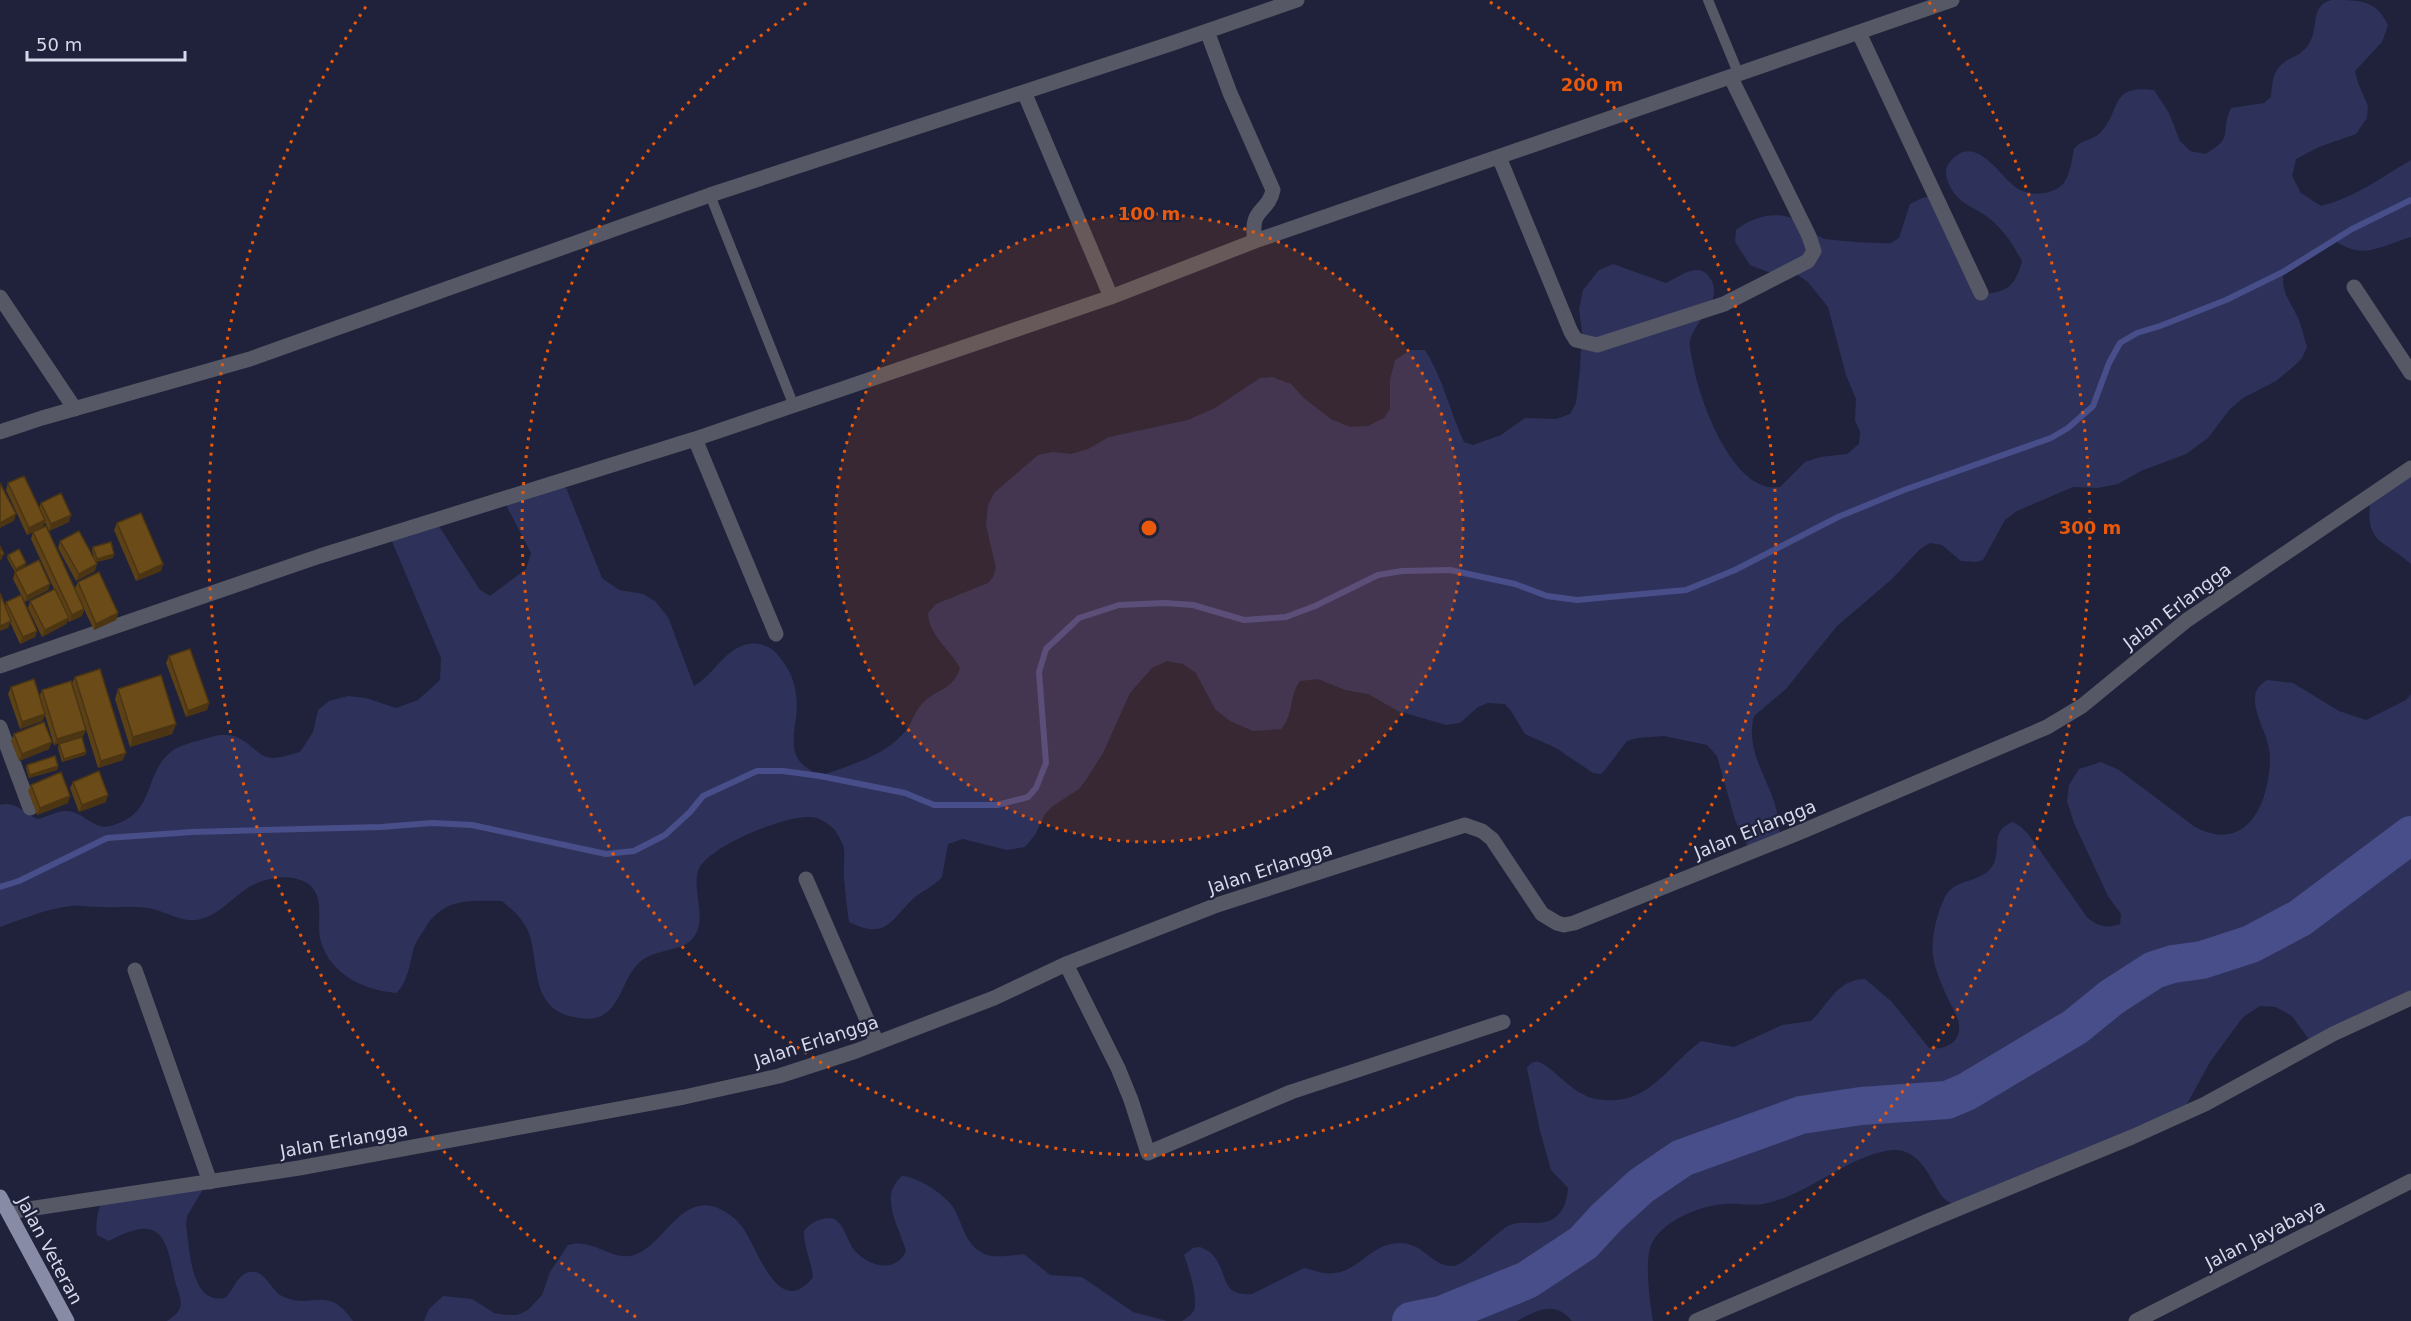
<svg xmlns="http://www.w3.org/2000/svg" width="2411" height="1321" viewBox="0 0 2411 1321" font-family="'DejaVu Sans',sans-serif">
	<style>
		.green { fill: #2e325a }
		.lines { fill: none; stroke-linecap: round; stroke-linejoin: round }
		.stream { stroke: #484e89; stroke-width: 6 }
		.river { stroke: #484e89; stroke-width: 38 }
		.service { stroke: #565865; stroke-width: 10 }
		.minor { stroke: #565865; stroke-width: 15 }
		.primary { stroke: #878ba5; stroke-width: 15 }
		.wall { fill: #5c4116 }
		.shaded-wall { fill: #4b3512 }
		.building { fill: #6b4c19; stroke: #4b3512; stroke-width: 1.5 }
		.ring { fill: none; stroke: #e8590c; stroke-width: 3; stroke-dasharray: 3 6 }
		.labels { text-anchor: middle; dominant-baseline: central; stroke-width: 4.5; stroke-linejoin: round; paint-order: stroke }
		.street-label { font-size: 18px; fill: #d6d9e9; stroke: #1f223a }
		.centre { fill: #e8590c; stroke: #1f223a; stroke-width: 3 }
		.ring-label { font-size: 18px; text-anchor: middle; font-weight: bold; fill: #e8590c; stroke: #1f223a; stroke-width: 4.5; stroke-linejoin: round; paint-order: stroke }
	</style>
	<rect width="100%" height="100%" fill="#1f223a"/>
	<path class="green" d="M2332,0C2361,0 2376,0 2388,25L2382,42L2355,71L2358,83L2368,106L2367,118L2356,134L2319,147L2296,159L2292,176L2301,193L2321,206C2354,198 2382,177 2411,160V237C2380,246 2363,261 2334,240L2283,272C2282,294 2289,299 2298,318C2302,327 2304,338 2307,347L2302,358L2293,367L2276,381L2243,398L2230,409L2208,438L2186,454L2141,471L2118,484L2097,488L2073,487L2017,511L2005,520L1983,560L1976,562L1961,561L1942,545L1930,543L1920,549L1892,579L1837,626L1786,689L1754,716C1744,753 1772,782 1778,817C1780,824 1779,833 1780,841L1751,853L1735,820L1717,756L1707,745L1664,736L1637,738L1627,741L1605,770L1601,774L1593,773L1556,748L1525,734L1511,711L1505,704L1488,703L1478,707L1460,723L1446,725L1398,711L1368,694L1345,690L1318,679L1300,681C1289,695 1294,715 1281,729L1253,731L1230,721L1215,709L1196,673L1183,664L1167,661L1152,668L1130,693L1103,753L1086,780L1079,789L1053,806L1045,814L1035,835L1025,847L1007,850L963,839L948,844L942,877C934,886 924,890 915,897C891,919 887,941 849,922C847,907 845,892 844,877C843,867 846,854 843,845C841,840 837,833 834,829C827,823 819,817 810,817C785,815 706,847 698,871C692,891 708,920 693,938C683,952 656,948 640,962C617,982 622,1028 574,1017C532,1009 539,969 530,936C525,921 514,911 502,901C469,901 443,897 424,930C420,936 415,943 413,950C410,964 407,984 396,993C364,990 331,975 321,942C315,923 327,896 307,883C289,872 262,878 246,889C230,900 217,917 196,920C179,922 164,910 148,908C133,906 117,908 102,907C92,907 80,905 70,906C46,909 22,919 0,927V805C14,800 25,813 37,819C50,817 59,808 73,812C86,816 96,830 110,826C158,814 142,774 172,751C181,744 199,741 211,737C246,726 251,757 273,758C281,758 292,754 300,752L313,732L318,710L329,701L348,696L366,698L396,708L418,700L440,680L441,658L391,539L435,520L480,590L490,596L526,569L531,553L503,499L563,480L602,578L619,590L643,594L655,601L668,617L694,686C715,674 723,650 748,644C758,642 771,646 777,654C794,673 799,693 796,718C794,729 792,744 796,755C800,765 811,771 820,776C847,766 882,757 902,735C912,726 914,710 925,701C939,688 953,690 960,668C950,649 929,636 928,613L936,604L988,583L993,577L996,568L986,525L988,505L994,493L1038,455L1053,452L1071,454L1088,449L1109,437L1188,420L1215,408L1260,378L1272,377L1291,384L1305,399L1331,419L1350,427L1368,426L1384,418L1390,409V380L1395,360L1411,350H1425C1443,378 1450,412 1464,442L1473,445L1501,435L1525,418L1556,419L1570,414L1576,403L1580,369L1582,331L1579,309L1583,290L1599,270L1613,264L1666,283C1679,277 1699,260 1710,278C1725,301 1694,321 1690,341C1689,348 1692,357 1693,364C1699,399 1733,495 1780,487L1805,462L1820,457L1847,454L1859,444L1860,432L1855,420L1856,399L1846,375L1828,307L1808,282L1796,274L1768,272L1750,265L1735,242L1736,230C1753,216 1779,209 1800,222C1807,227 1814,234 1822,238C1830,241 1883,244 1891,243L1899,238L1910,204L1922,198L1934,196L1977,295C2005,292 2014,290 2022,261C2013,245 2004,230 1989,218C1971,205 1955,203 1947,179C1945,172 1946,166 1950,162C1977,129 2002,182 2020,190C2033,196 2052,195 2063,184C2070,176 2072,159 2074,149C2081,139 2093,141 2101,132C2122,110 2108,85 2154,90L2169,113L2180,141L2190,151L2205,154C2236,137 2219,133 2231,108L2264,103L2271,97C2272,87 2272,74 2280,66C2291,55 2302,57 2310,42C2319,26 2310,5 2332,0Z
		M2411,468V564C2380,537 2364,544 2371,495Z
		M2267,680L2293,683L2339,711L2366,720L2406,700L2411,694V998L2313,1045L2292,1016L2276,1007L2260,1006L2243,1017L2210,1062L2181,1115L1960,1208C1954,1204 1945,1201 1941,1195C1930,1178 1920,1150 1895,1150C1858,1151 1814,1189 1778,1200C1756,1208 1745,1203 1724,1204C1699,1206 1658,1222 1650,1248C1645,1264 1650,1305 1653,1321H1572C1555,1300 1537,1310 1517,1321H1182C1185,1319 1191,1315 1193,1312C1200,1301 1188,1266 1184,1255L1193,1248L1200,1247C1204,1249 1210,1251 1212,1254C1229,1272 1219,1297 1252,1294L1304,1268C1315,1270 1323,1275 1335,1273C1356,1271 1370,1248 1391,1244C1422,1237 1430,1267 1453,1266C1464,1266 1494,1234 1508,1226C1521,1219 1540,1227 1553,1219C1564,1212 1567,1200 1568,1188L1551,1170L1540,1131L1527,1068C1530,1064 1533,1061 1538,1062C1552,1065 1572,1095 1596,1099C1648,1108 1665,1068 1701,1041L1734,1047L1782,1025L1811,1021C1829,1004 1837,979 1865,979L1892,1002L1929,1048C1945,1050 1961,1043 1959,1024C1958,1017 1953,1009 1950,1003C1943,988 1935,971 1933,955C1931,937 1937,913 1945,897C1953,879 1979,883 1991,868C2004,852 1987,831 2013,822L2021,827L2029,835L2087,917C2097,926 2107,929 2120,924L2121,914L2108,896L2074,823L2067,801L2069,785L2079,769L2101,762L2119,770L2195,827C2248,855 2270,801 2270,757C2270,737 2254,716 2255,698C2255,689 2260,685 2267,680Z
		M902,1176C918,1177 944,1194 953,1207C964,1225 964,1246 987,1255C997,1258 1013,1255 1024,1254L1050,1275L1082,1277L1133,1312L1167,1321H424L429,1309L443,1296L472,1299L494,1313L505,1315H517L528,1310L542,1295L550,1272L568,1245C593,1237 612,1262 634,1255C664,1246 680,1193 718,1208C727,1212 737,1219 743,1228C758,1249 779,1321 813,1277C811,1259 804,1249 804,1231C810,1224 814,1221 823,1219C844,1212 845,1241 856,1252C870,1267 896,1273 906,1251C899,1226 878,1196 902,1176Z
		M199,1183L202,1191L187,1216L186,1225C190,1249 190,1305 225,1298C234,1290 237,1274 250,1272C265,1269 271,1291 282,1296C312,1311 326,1283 353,1321H167C172,1317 178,1314 180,1308C183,1301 177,1289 175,1281C166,1234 159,1214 109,1241L97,1235C95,1221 98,1211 103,1198Z"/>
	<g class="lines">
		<path class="stream" d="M0,887L19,881L107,838L192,832L381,827L432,823L472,825L606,854L634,851L665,835L690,812L703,796L757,771H783L820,776L905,793L934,805H997L1028,797L1036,788L1046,763L1039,672L1046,649L1079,618L1119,605L1165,603L1193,605L1244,620L1286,617L1315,606L1378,575L1402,571L1450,570L1515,584L1547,596L1577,600L1686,590L1735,570L1838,517L1904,490L2051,438L2068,428L2093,406L2109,363L2120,343L2137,333L2160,326L2226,300L2283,272L2352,229L2411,200"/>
		<path class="river" d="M1411,1321L1441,1315L1527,1280L1583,1243L1607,1217L1641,1186L1682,1158L1801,1115L1861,1106L1947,1100L1966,1092L2075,1027L2112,997L2154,970L2173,964L2202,960L2251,944L2300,918L2411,835"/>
		<path class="service" d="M1708,0L1739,75
			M710,195L794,406"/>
		<path class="minor" d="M1207,31L1230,93L1273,190C1268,214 1249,207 1255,241
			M1859,33L1981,293
			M1024,92L1111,297
			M1499,157L1571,332L1576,340L1597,345L1724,304L1808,261L1814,251L1809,236L1731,78
			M2354,287L2411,373
			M0,297L75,409
			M0,432L42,418L250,359L710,195L1170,44L1297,0
			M695,439L776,634
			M0,666L320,556L695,439L836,391L1111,297L1255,241L1952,0
			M0,727L30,808
			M806,879L877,1043
			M1066,964L1118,1068L1131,1100L1148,1153L1291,1092L1503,1022
			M135,970L210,1182
			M9,1212L299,1168L684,1097L779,1076L856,1051L994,998L1066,964L1217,905L1465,825L1482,831L1492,839L1542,914L1557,923L1564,925L1574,923L1803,831L2047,727L2082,706L2187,620L2411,468
			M1696,1321L1928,1221L2132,1137L2205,1104L2333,1034L2411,998
			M2136,1321L2411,1181"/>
		<path class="primary" d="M0,1197L67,1321"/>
	</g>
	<path class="wall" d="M8,483L39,508L41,503L69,522L49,531L45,522L43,527L27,535L6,490Z
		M117,523L163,564L161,571L136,581L114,530Z
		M33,532L75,588L78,582L118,613L116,620L94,630L84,609L82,616L69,622L68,619L66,624L42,637L28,608L30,601L54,589L31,539Z
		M60,541L95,561L92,550L93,547L113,558L96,562L95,571L76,581L58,548Z
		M8,555L25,566L15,572L7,558Z
		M15,572L50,584L48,590L25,602L13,579Z
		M6,602L37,631L35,637L20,644L10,622L8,628L5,606Z
		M169,656L209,703L207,710L186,717L166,663Z
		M75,677L123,760L98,768L72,683Z
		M11,687L39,697L42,690L86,730L83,736L54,745L45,715L42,721L20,729L8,694Z
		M118,689L176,724L172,734L130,747L115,699Z
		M14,734L49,749L19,761L11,741Z
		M59,744L86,752L85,755L62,762L58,748Z
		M27,765L58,766L57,770L29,778L26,768Z
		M73,782L106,802L79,812L70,788Z
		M31,785L68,803L37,815L28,791Z"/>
	<path class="shaded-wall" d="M16,514L14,521L0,528V523Z
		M71,515L69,522L49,531L51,524Z
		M45,520L43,527L27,535L29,528Z
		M4,554L1,560L0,561V555Z
		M114,554L113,558L96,562L97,559Z
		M26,563L25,566L15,572L16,569Z
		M97,564L95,571L76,581L79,574Z
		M163,564L161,571L136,581L139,575Z
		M50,584L48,590L25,602L27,596Z
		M84,609L82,616L69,622L72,615Z
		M118,613L116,620L94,630L96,624Z
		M69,618L66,624L42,637L45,630Z
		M11,621L8,628L0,631V626Z
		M37,631L35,637L20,644L23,637Z
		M209,703L207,710L186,717L188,711Z
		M45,714L42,721L20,729L22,722Z
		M176,724L172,734L130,747L133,737Z
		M86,730L83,736L54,745L57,739Z
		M52,742L49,749L19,761L22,754Z
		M86,752L85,755L62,762L64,759Z
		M126,753L123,760L98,768L101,761Z
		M58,766L57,770L29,778L30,775Z
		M108,795L106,802L79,812L82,805Z
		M70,796L68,803L37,815L40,808Z"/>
	<path class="building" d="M24,476L45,520L29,528L8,483Z
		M0,483L16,514L0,523Z
		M61,493L71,515L51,524L41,503Z
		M141,513L163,564L139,575L117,523Z
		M46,526L84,609L72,615L33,532Z
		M79,531L97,564L79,574L60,541Z
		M111,542L114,554L97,559L93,547Z
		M0,546L4,554L0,555Z
		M19,549L26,563L16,569L8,555Z
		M39,560L50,584L27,596L15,572Z
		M99,572L118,613L96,624L78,582Z
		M55,589L69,618L45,630L30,601Z
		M0,593L11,621L0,626Z
		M21,595L37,631L23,637L6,602Z
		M190,649L209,703L188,711L169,656Z
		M100,669L126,753L101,761L75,677Z
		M161,675L176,724L133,737L118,689Z
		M34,679L45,714L22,722L11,687Z
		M71,681L86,730L57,739L42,690Z
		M44,722L52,742L22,754L14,734Z
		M82,737L86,752L64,759L59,744Z
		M55,756L58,766L30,775L27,765Z
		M99,771L108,795L82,805L73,782Z
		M61,772L70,796L40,808L31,785Z"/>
	<circle cx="1149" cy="528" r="314" fill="#e8590c" fill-opacity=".12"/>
	<g class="ring">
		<circle cx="1149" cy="528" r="314"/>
		<path d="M1490 2A627 627 0 1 1 808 2"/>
		<path d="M636 1317A941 941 0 0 1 369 2M1929 2A941 941 0 0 1 1662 1317"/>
	</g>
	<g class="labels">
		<g class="street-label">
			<text transform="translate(2177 606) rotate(-37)">Jalan Erlangga</text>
			<text transform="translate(1755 829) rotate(-22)">Jalan Erlangga</text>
			<text transform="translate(1270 868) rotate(-18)">Jalan Erlangga</text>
			<text transform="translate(816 1041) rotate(-18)">Jalan Erlangga</text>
			<text transform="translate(344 1140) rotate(-10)">Jalan Erlangga</text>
			<text transform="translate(2265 1234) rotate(-27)">Jalan Jayabaya</text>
			<text transform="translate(50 1250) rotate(62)">Jalan Veteran</text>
		</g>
	</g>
	<circle cx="1149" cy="528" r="9" class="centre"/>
	<g class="ring-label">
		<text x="1592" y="91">200 m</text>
		<text x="1149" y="220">100 m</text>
		<text x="2090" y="534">300 m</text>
	</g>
	<path d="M27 51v9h158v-9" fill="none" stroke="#d6d9e9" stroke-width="3"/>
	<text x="36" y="51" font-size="18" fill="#d6d9e9" stroke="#1f223a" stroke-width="4.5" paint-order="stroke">50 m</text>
</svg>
